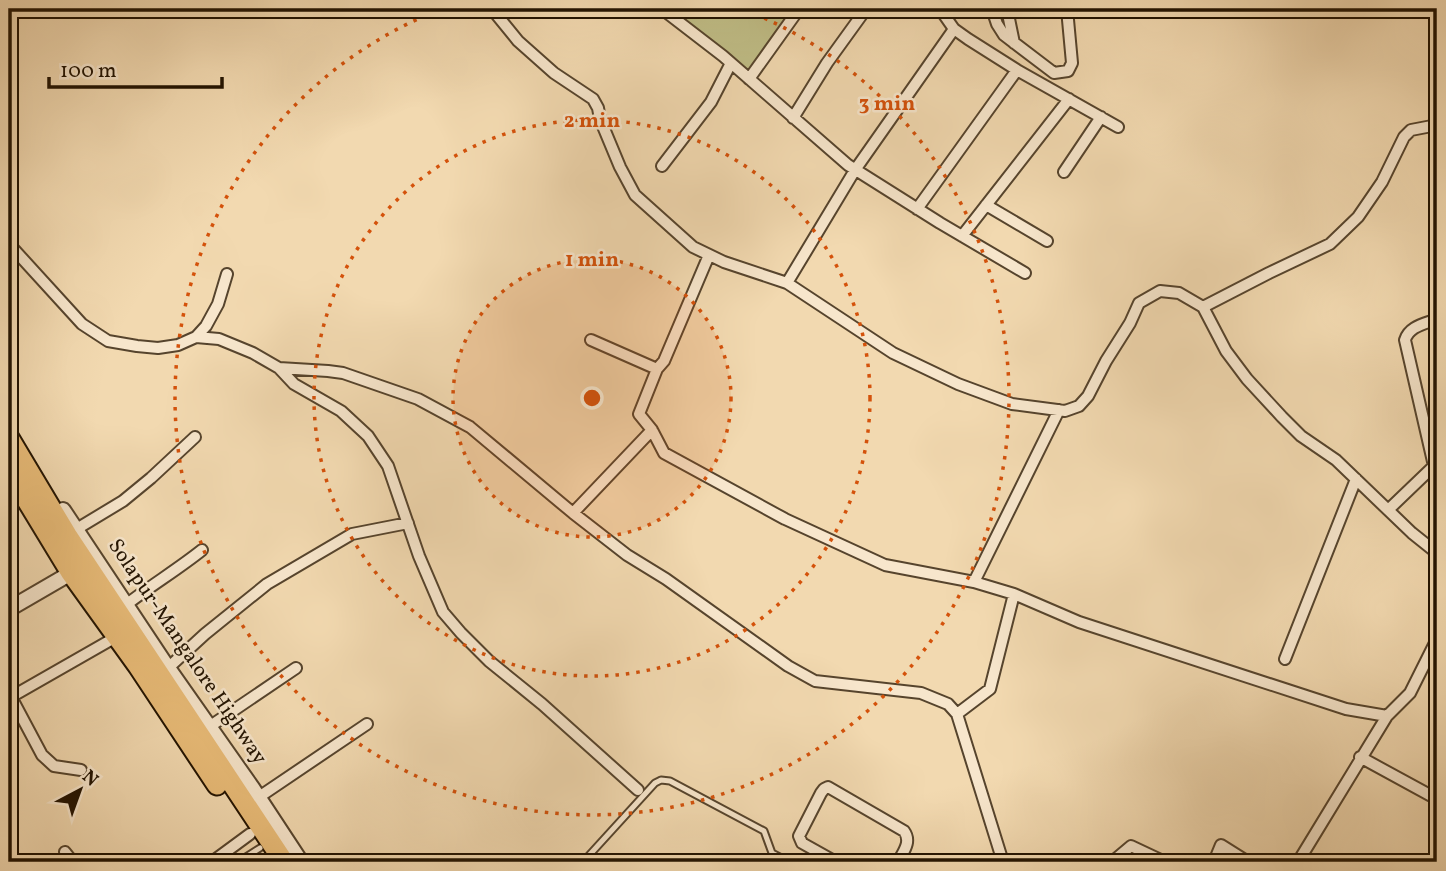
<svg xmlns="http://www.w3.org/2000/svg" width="1446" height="871" viewBox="0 0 1446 871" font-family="Vollkorn,serif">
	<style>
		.green { fill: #c0be87; stroke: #716844; stroke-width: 2 }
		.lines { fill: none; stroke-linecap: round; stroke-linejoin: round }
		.service-casing { stroke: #56442d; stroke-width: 9 }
		.minor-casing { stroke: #56442d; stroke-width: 14 }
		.tertiary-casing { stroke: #56442d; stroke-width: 18 }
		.trunk-casing { stroke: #221301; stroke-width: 23 }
		.service { stroke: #f7e6cc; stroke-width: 5 }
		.minor { stroke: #f7e6cc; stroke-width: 10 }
		.tertiary { stroke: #f7e6cc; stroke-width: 14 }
		.trunk { stroke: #e9bc78; stroke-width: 19 }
		.ring { fill: none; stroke: #d4520b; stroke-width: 3.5; stroke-dasharray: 3.5 7 }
		.labels { text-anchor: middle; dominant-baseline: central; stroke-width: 5; stroke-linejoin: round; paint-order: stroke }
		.street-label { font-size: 21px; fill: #221301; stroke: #f7e6cc }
		.centre { fill: #d4520b; stroke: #f7e6cc; stroke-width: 3.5 }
		.ring-label { font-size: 21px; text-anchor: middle; font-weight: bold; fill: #d4520b; stroke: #f7e6cc; stroke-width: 5; stroke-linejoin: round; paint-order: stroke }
	</style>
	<rect width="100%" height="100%" fill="#f2d9b0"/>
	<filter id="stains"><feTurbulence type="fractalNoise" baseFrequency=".00286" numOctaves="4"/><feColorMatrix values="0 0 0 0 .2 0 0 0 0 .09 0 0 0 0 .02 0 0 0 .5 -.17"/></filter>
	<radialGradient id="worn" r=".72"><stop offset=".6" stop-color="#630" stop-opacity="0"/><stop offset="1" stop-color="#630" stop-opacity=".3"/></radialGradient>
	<path class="green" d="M671,9H797L750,73Z"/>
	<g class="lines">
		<g class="service-casing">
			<path id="service" d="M238,862L260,848
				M583,862L655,783L661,780L670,781L764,831L772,853L789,862"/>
		</g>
		<g class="minor-casing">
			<path id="minor" d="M492,9L518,41L554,73L593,99L598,108L600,119L620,167L635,195L693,247L724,262L787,283L893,353L958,384L1012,404L1065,411L1079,406L1088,396L1106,361L1130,323L1139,303L1160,291L1179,293L1203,307L1226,351L1247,379L1282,417L1301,436L1336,460L1412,533L1437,553
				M662,9L723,56L848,165L940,223L1025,273
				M940,9L954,29L968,39L1017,70L1118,127
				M992,9L997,24L1004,35L1054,73L1068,71L1072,63L1067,9
				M1007,9L1014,43
				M749,79L799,9
				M793,118L827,63L866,9
				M662,166L711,102L731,63
				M1064,172L1101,117
				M986,205L1047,241
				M917,209L1017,70
				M962,236L1069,99
				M9,244L82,324L108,341L137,346L158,348L178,345L196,337L206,326L218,304L227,274
				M709,255L664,361L657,369L639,414L652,430L664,453L785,519L885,565L974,582L1014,594L1079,622L1346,709L1387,716
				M787,283L855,170L954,29
				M1203,307L1269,273L1330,244L1358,217L1382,182L1404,137L1411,130L1437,125
				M196,337L219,339L253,353L279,368L294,384L341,411L368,436L388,466L419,556L443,612L461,633L489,661L542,704L638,790
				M591,340L657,369
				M279,368L328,371L343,373L418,399L470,427L573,513L627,555L666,579L788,666L815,681L921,693L948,704L957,714L1003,862
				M1434,466L1405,340C1409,326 1425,324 1437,319
				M1388,510L1437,463
				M573,513L652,430
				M75,530L123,501L151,478L195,437
				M974,582L1059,410
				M126,605C150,586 177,570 202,550
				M1285,659L1356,479
				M168,668L205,634L267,584L352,534L408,523
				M9,693L42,755L54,766L81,770
				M11,697L116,637
				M957,714L990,689L1014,594
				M209,727L296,668
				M1360,757L1437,799
				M259,797L367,724
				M65,852L73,862
				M212,862L250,834
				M836,862L802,843L799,836L821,793L824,789L828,787L904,831C912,842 903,852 898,862
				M1112,862L1131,846L1165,862
				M1214,862L1221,845L1248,862
				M1298,862L1387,716L1410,693L1437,639"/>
		</g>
		<g class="tertiary-casing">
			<path id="tertiary" d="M63,510L168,668L253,789L301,862
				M9,609L71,573"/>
		</g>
		<g class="trunk-casing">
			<path id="trunk" d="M9,438L67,535L284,862
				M9,471L71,573L138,666L217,785"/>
		</g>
		<use href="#service" class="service"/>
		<use href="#minor" class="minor"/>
		<use href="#tertiary" class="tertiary"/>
		<use href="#trunk" class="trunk"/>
	</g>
	<circle cx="592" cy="398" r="139" fill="#d4520b" fill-opacity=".12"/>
	<g class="ring">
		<circle cx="592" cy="398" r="139"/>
		<circle cx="592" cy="398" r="278"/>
		<path d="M745 10A417 417 0 1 1 439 10"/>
	</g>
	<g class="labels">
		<g class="street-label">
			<text transform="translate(187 652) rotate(56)">Solapur-Mangalore Highway</text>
		</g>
	</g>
	<circle cx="592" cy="398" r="10" class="centre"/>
	<g class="ring-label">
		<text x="887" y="110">3 min</text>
		<text x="592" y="127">2 min</text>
		<text x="592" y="266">1 min</text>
	</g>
	<rect width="1446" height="871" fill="none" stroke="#f2d9b0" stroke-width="35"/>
	<rect x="10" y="10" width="1425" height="850" fill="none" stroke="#221301" stroke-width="3.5"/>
	<rect x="18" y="18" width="1411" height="836" fill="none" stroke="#221301" stroke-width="2"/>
	<g transform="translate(80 790) rotate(41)" stroke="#f7e6cc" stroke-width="5" paint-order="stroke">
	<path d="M0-5L12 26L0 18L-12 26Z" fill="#221301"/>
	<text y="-10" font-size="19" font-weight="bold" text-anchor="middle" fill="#221301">N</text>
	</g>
	<path d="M49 77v10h173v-10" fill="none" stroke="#221301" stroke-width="3.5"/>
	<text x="60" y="77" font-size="21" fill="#221301" stroke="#f7e6cc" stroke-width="5" paint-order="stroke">100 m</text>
	<rect width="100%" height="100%" filter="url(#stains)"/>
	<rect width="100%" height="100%" fill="url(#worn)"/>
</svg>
